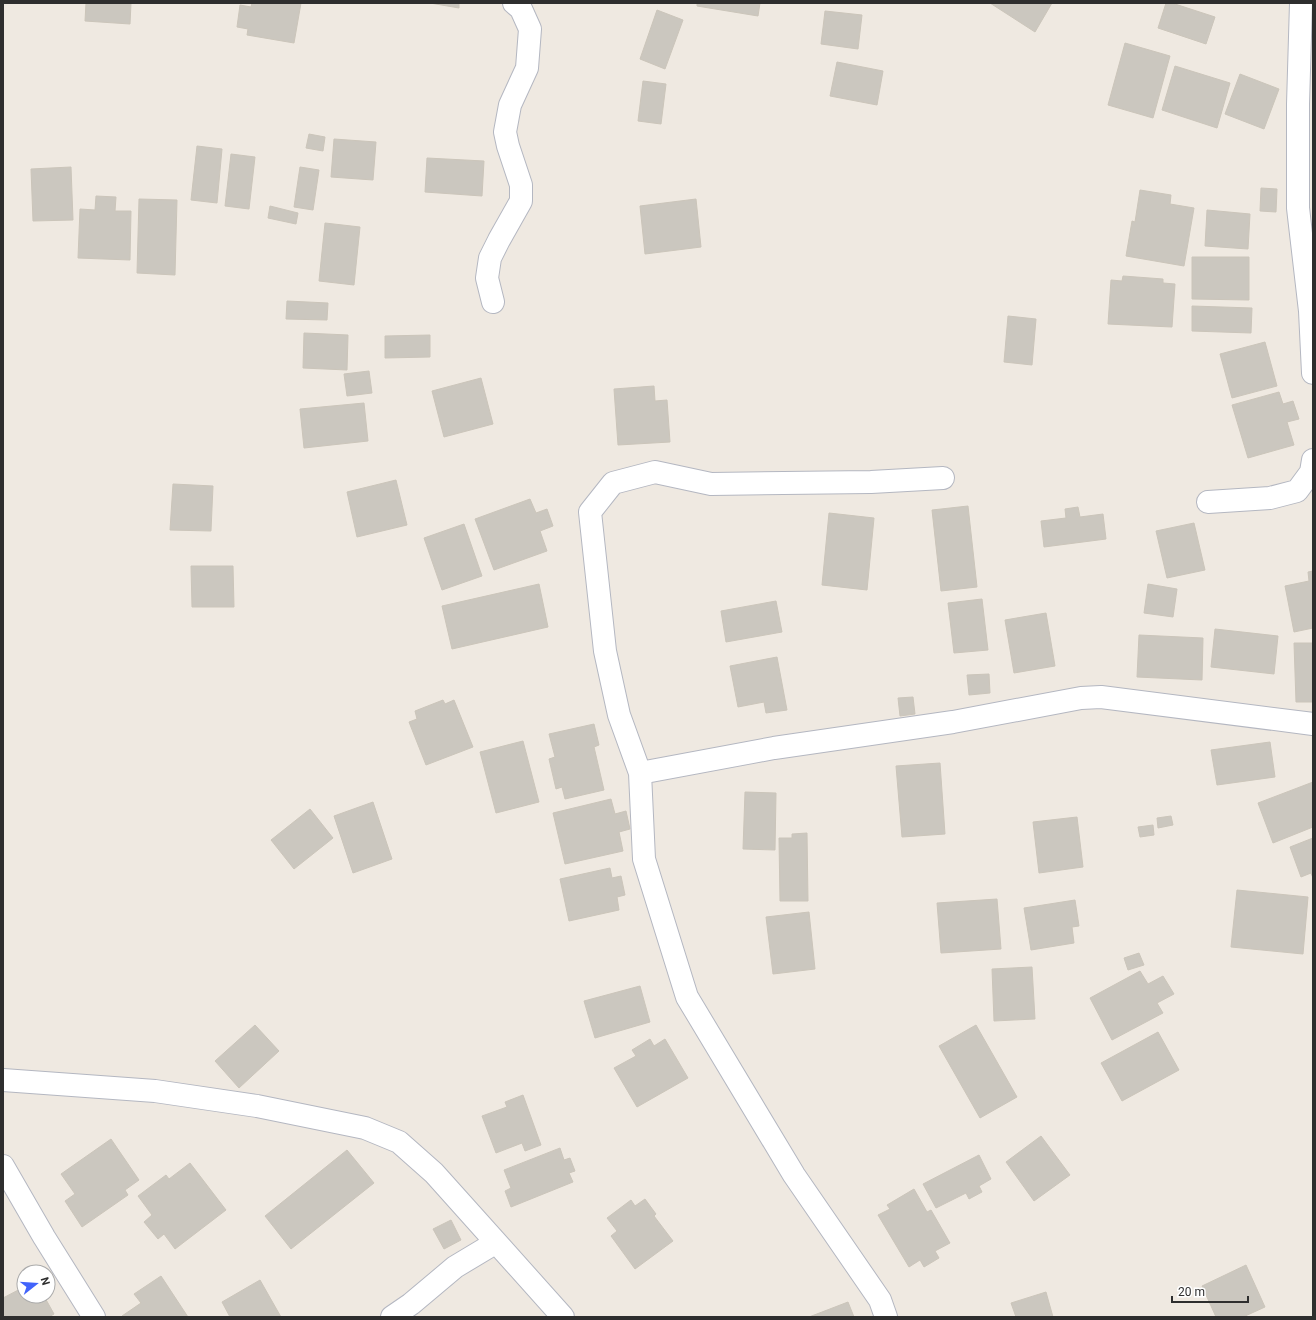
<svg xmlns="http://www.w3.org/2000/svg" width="1316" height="1320" viewBox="0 0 1316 1320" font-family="Roboto,sans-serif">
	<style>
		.building { fill: #cbc7bf; stroke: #cbc5ba }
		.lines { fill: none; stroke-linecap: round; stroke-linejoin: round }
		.street-casing { stroke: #b4b7c1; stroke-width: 24 }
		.street { stroke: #fff; stroke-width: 22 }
	</style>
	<rect width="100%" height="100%" fill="#efe9e1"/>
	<path class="building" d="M86,3H131L130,24L85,21Z
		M252,3H301L294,43L247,35L248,29L237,27L240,5L251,7Z
		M430,3H459V8Z
		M697,3H760L758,16L697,6Z
		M990,3H1052L1035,32Z
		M1166,3H1172L1215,17L1206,44L1158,28Z
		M657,10L683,20L665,69L640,59Z
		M825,11L862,15L858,49L821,44Z
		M1125,43L1170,56L1153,118L1108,105Z
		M837,62L883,71L877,105L830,96Z
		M1175,66L1230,83L1217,128L1162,110Z
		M1240,74L1279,89L1264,129L1225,114Z
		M643,81L666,84L661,124L638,121Z
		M309,134L325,137L323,151L306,148Z
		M334,139L376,142L373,180L331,177Z
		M197,146L222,149L217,203L191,200Z
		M231,154L255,157L249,209L225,206Z
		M427,158L484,161L482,196L425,192Z
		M71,167L73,220L33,221L31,169Z
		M300,167L319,170L313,210L294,207Z
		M1261,188L1277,189L1276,212L1260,211Z
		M1140,190L1171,195L1170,204L1194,208L1184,266L1126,256L1132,221L1135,222Z
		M96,196L116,197L115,211H131L130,260L78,258L80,209L95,210Z
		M139,199L177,200L175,275L137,273Z
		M696,199L701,247L645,254L640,206Z
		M270,206L298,213L296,224L268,218Z
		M1207,210L1250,214L1248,249L1205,246Z
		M325,223L360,227L354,285L319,281Z
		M1192,257H1249V300L1192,299Z
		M1123,276L1163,279V283L1175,284L1172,327L1108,324L1111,280L1122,281Z
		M287,301L328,303L327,320L286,319Z
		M1192,306L1252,308L1251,333L1192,331Z
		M1008,316L1036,319L1032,365L1004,362Z
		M304,333L348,335L347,370L303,368Z
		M430,335V357L385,358V336Z
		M1265,342L1277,386L1232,398L1220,354Z
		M369,371L372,393L347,396L344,374Z
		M481,378L493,424L444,437L432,391Z
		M654,386L655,401L667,400L670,442L618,445L614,389Z
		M1279,392L1283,404L1293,401L1299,419L1287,422L1294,445L1248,458L1232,405Z
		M364,403L368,441L304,448L300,409Z
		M396,480L407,525L357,537L347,492Z
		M173,484L213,486L211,531L170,530Z
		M530,499L536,513L547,509L553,526L540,531L547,551L494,570L475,519Z
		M968,506L977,587L941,591L932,510Z
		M1078,507L1080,517L1103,514L1106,539L1044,547L1041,521L1066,518L1065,509Z
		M829,513L874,518L867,590L822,585Z
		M1194,523L1205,570L1167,578L1156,531Z
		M464,524L482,576L442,590L424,538Z
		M191,566H233L234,607H192Z
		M1313,571V628L1294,632L1285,586L1309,581L1308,572Z
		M539,584L548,627L452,649L442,606Z
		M1148,584L1177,589L1173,617L1144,613Z
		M982,599L988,650L954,653L948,603Z
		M776,601L782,632L726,642L721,611Z
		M1046,613L1055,666L1014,673L1005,620Z
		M1215,629L1278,636L1274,674L1211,667Z
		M1139,635L1203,638L1202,680L1137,677Z
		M1294,643H1313V702H1296Z
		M777,657L787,710L766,713L764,702L738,707L730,666Z
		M989,674L990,693L969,695L967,675Z
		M913,697L915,714L900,716L898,698Z
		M443,700L445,704L454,700L473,747L426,765L409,722L417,719L415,711Z
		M594,724L599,745L594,747L604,790L565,799L562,787L556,789L549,759L555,757L549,734Z
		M523,741L539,802L496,813L480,752Z
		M1270,742L1275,777L1217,785L1211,750Z
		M940,763L945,834L902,837L896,766Z
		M1313,782V827L1273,843L1258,803Z
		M745,792L776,793L775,850L743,849Z
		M611,799L615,814L626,811L630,829L619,832L623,851L565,864L553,813Z
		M373,802L392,859L353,873L334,816Z
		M310,809L333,838L294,869L271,840Z
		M1171,816L1173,825L1158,828L1157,818Z
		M1077,817L1083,867L1039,873L1033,822Z
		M1153,825L1154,835L1140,837L1138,827Z
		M807,833L808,901H780L779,838H792V834Z
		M1313,838V878L1311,873L1301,877L1290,847Z
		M610,868L612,878L621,876L625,895L617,897L619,910L569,921L560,879Z
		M1237,890L1308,897L1303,954L1231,947Z
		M997,899L1001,949L941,953L937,903Z
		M1075,900L1079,926L1072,927L1074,943L1031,950L1024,908Z
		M809,912L815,969L773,974L766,917Z
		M1139,953L1144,965L1128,970L1124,958Z
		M1032,967L1035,1019L994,1021L992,969Z
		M1140,971L1148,984L1163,976L1174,994L1157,1003L1163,1013L1112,1040L1090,998Z
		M640,986L650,1022L595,1038L584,1001Z
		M255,1025L279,1051L239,1088L215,1061Z
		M976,1025L1017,1097L980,1118L939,1046Z
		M1158,1032L1179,1070L1122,1101L1101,1063Z
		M650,1039L654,1046L665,1039L688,1078L637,1107L614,1068L636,1056L632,1050Z
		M523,1095L541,1145L525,1151L522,1143L496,1153L482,1116L507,1107L505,1102Z
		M1041,1136L1070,1175L1034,1201L1006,1162Z
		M111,1139L139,1180L125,1190L128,1195L82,1227L65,1201L75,1194L61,1174Z
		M560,1148L564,1160L570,1158L575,1171L569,1173L573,1182L511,1207L505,1191L511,1188L504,1170Z
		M347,1150L374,1183L291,1249L265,1216Z
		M979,1155L991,1179L979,1186L982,1192L969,1199L966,1193L936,1208L923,1184Z
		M190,1163L226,1210L175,1249L164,1234L158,1239L144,1222L152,1215L138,1196L166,1175L169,1179Z
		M914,1189L927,1212L931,1210L950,1243L935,1251L939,1258L924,1267L920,1260L909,1267L878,1215L890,1209L887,1205Z
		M645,1199L656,1214L654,1216L673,1241L635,1269L611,1236L617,1231L607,1218L631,1200L635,1206Z
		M451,1220L461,1240L444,1249L433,1229Z
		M1246,1265L1265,1307L1243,1317H1216L1202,1286Z
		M161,1276L188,1317H122V1316L141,1303L134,1294Z
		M260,1280L281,1317H230L222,1302Z
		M24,1287V1296H44L54,1314L49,1317H3V1298Z
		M1046,1292L1053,1317H1016L1011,1303Z
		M848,1302L854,1317H809Z"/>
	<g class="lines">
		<g class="street-casing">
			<path id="street" d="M1301,3L1298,104V208L1310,311L1313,373
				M493,302L487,278L490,258L499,240L521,201V185L508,146L505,132L510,105L527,68L530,29L521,9L514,3
				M1208,502L1270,498L1297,491L1311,472L1313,460
				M640,773L774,748L953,722L1081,698L1101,697L1313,724
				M3,1080L155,1091L257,1106L365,1128L399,1142L434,1173L563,1317
				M3,1166L44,1237L94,1317
				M392,1317L411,1304L455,1267L495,1243
				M886,1317L880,1300L794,1175L687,997L644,859L640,773L619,715L605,651L590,512L613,483L655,472L711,484L871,482L943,478"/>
		</g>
		<use href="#street" class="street"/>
	</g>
	<rect width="1316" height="1320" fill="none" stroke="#2e2e2e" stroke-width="8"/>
	<g transform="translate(36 1284) rotate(73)"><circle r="19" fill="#ffffff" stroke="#ababab"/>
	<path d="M0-3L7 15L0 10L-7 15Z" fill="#4264fb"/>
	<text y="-6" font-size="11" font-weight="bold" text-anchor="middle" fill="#2e2e2e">N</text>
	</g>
	<path d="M1172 1296v6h76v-6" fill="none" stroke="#2e2e2e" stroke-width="2"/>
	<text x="1178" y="1296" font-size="12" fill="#2e2e2e" stroke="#ffffff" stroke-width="3" paint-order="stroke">20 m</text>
</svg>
